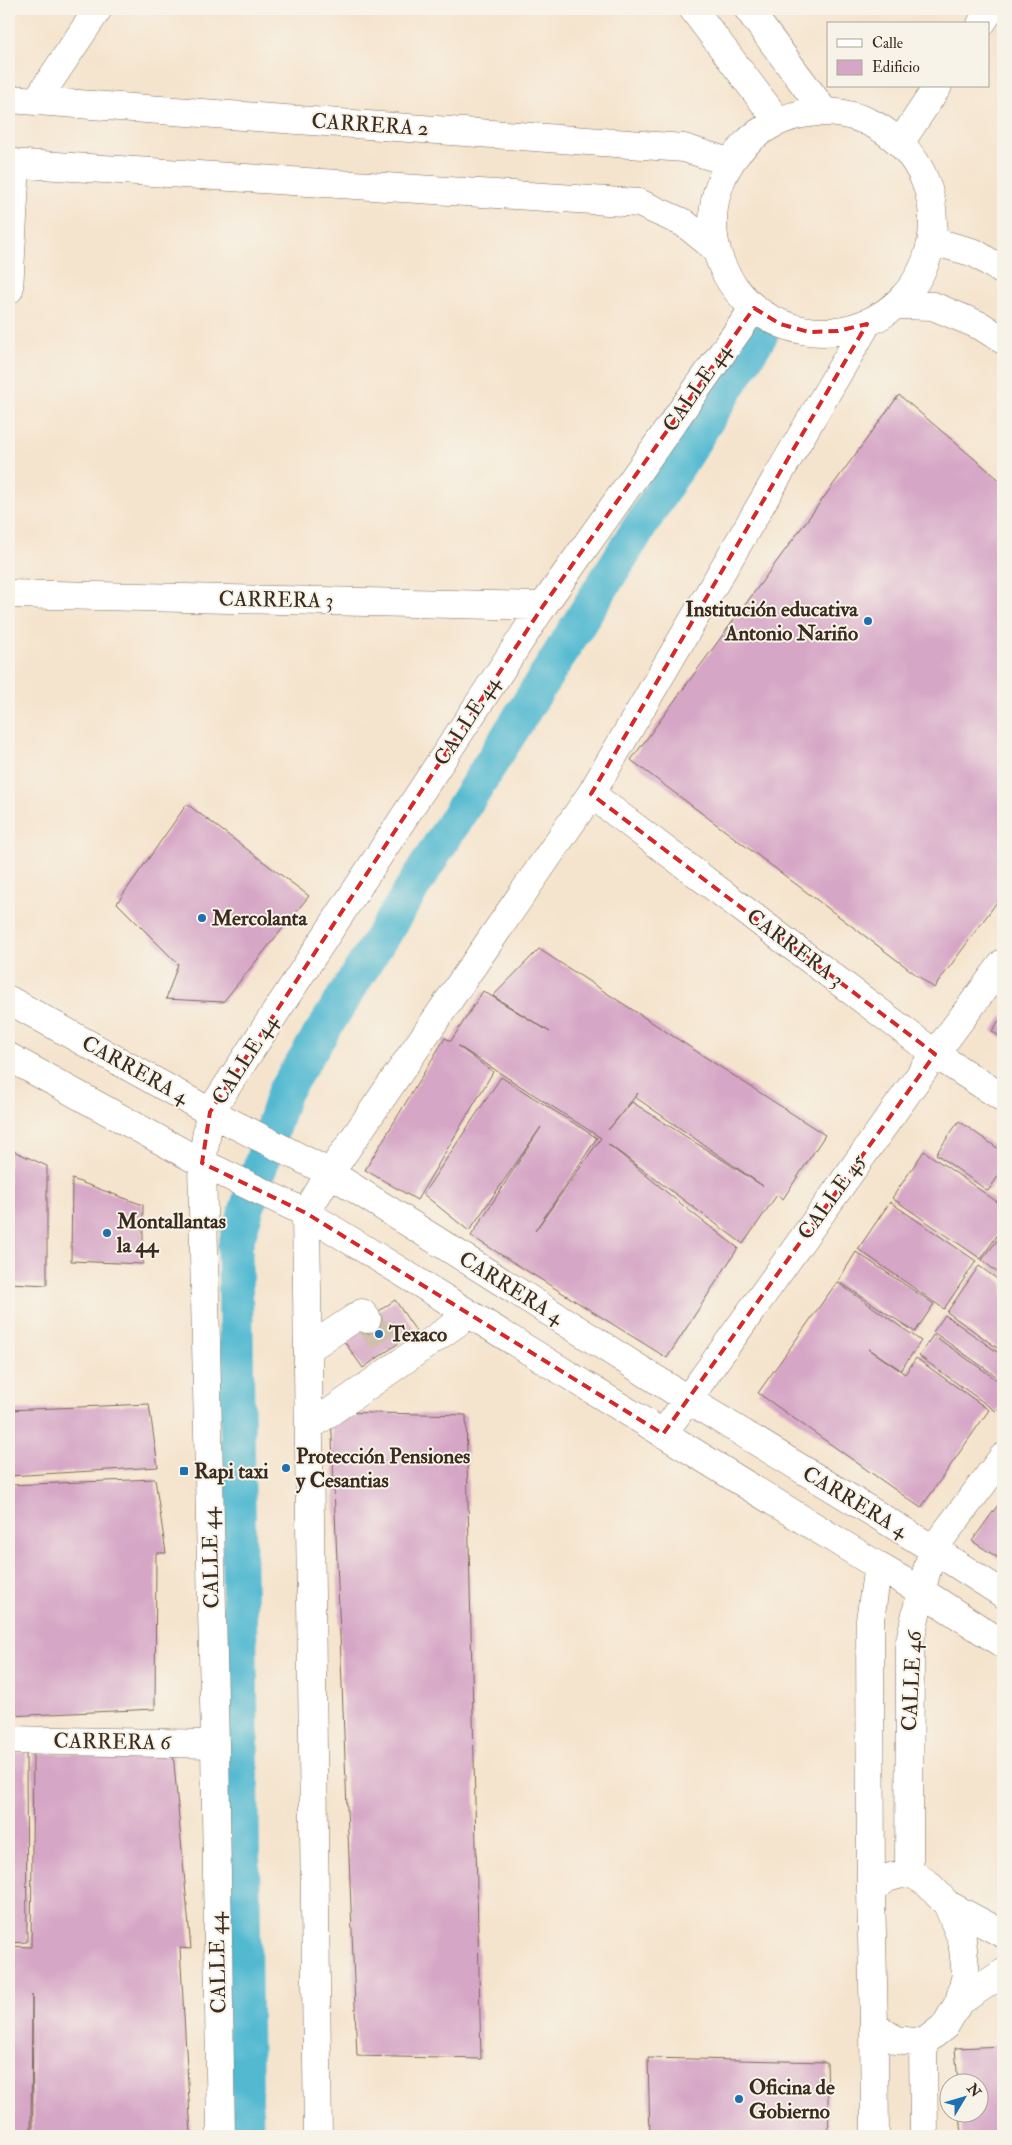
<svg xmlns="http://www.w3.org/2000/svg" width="1012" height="2145" viewBox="0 0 1012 2145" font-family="'IM FELL Double Pica',serif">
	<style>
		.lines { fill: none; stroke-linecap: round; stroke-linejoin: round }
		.canal { stroke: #53b9d1; stroke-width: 35 }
		.building { fill: #d6a6c6; fill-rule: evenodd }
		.minor-tunnel { stroke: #d0bfaa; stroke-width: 28; stroke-dasharray: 28 14; stroke-linecap: butt }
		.minor-casing { stroke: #7c6b5b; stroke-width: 29 }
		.minor { stroke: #fff; stroke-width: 28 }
		.marked { fill: none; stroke: #d62828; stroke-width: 4; stroke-dasharray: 10 6; stroke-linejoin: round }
		.poi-dot { fill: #1f6fb2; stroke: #f7f3e8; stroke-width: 2 }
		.labels { text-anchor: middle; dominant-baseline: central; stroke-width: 4; stroke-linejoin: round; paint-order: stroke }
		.street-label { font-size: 21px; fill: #3b2a1e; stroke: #f7f3e8 }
		.poi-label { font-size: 21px; font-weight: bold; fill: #3b2a1e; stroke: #f7f3e8; text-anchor: start }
	</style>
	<rect width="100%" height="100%" fill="#f7f3e8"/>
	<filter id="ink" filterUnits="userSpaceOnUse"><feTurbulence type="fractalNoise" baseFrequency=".02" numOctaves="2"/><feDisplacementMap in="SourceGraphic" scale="10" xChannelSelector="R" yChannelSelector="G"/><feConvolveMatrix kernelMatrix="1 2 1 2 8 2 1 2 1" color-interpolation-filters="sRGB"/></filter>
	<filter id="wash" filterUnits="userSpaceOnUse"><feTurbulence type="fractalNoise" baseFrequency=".0096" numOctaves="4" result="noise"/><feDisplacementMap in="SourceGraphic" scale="20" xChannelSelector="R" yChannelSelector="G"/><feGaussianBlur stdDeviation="1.12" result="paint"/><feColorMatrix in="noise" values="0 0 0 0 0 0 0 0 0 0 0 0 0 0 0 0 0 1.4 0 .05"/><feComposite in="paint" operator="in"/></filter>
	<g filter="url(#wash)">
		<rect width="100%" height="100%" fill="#f5e4cd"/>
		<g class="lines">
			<path class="canal" d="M246,2136L235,1246L284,1092L761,334"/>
		</g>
		<g id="blocks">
			<path class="building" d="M899,395L1003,483V894L934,988L631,760Z
				M187,804L309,896L223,1002L166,999L178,964L117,903Z
				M539,949L825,1135L783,1199L777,1195L743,1244L608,1144L691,1212L738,1248L667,1358L471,1236L541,1127L469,1231L423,1194L501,1077L597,1138L535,1231L601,1138L458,1046L493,1072L417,1200L365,1170L445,1038L451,1041L483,991L550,1032L493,996ZM638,1093L635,1097L763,1186L632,1102L608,1130Z
				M1003,1015V1039L992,1031Z
				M959,1121L1003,1152V1169L988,1191L936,1154Z
				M9,1149L47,1166V1285L9,1283Z
				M924,1151L1003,1206V1227L981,1259L892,1198Z
				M72,1179L143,1205V1264L71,1261Z
				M890,1202L976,1261L944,1309L858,1249Z
				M999,1238L1003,1241V1277L982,1260Z
				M856,1252L934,1304L915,1332L838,1281Z
				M979,1266L1003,1283V1352L947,1312Z
				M837,1282L921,1341L901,1370L869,1349L905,1374L916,1358L989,1410L921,1508L758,1393Z
				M395,1300L416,1331L363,1368L341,1337Z
				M945,1315L1003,1356V1381L933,1332Z
				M933,1335L1003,1384V1403L997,1412L919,1356Z
				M149,1404L158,1467L9,1476V1410Z
				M331,1412L466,1415L481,2059L357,2056Z
				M155,1479L166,1553H156L155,1709L9,1716V1485Z
				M1003,1498V1561L972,1541Z
				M26,1752L27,1942L9,1943V1754Z
				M173,1753L191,1949L180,1948L191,2135L33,2136L32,1995L31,2136H9V1946L31,1947L33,1754Z
				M1003,2046V2136H962L960,2112H980V2082H958L955,2048Z
				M648,2058L827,2062L829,2136H650Z"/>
		</g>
	</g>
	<g filter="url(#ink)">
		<use href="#blocks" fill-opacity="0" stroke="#7c6b5b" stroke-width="1"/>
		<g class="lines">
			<path class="minor-tunnel" d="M367,1319L390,1350"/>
			<g class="minor-casing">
				<path id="minor" d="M693,9L777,120
					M748,9L824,111
					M981,24L991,9
					M9,99L684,148L729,162
					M37,100L98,9
					M713 222a110 110 0 1 1 220 0a110 110 0 1 1-220 0Z
					M900,143L938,86
					M9,163L639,203L684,223L716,249
					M932,241L975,253L1003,271
					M9,290L16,163
					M897,305L933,306L981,326L1003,340
					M9,594L543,606
					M591,794L935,1054L1003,1098
					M9,1000L210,1112L330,1173L687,1399L933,1549L1003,1594
					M9,1057L202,1163L306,1213L878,1566L921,1591L1003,1644
					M308,1349L362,1313L367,1319
					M309,1427L470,1314
					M663,1434L935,1054L1003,963
					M9,1740L215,1744
					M909,1872L910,1641L921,1591L933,1549L1003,1457
					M909,1872L927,1883L947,1904L962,1940L966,1975L959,2002L945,2026L923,2043L896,2040L874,2026L871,1890L887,1878Z
					M871,1890L870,1620L878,1566
					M947,1904L1003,1934
					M959,2002L1003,1973
					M874,2026L875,2136
					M923,2043L924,2136
					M221,2136L215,1744L202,1163L210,1112L543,606L754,308
					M318,2136L306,1213L330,1173L591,794L867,324"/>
			</g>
			<use href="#minor" class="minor"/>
		</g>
	</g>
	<path class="marked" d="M754,308L780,324L809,332L838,331L867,324L591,794L935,1054L663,1434L306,1213L202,1163L210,1112L543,606Z"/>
	<g class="poi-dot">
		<circle cx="868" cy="621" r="5"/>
		<circle cx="202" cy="918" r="5"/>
		<circle cx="107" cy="1233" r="5"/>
		<circle cx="379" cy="1334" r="5"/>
		<circle cx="286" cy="1468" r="5"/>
		<rect x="179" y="1466" width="10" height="10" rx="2.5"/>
		<circle cx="739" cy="2099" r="5"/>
	</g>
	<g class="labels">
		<g class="street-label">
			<text transform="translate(370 125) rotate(4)">CARRERA 2</text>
			<text transform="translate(697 388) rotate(-55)">CALLE 44</text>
			<text transform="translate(276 600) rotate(1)">CARRERA 3</text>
			<text transform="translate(467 721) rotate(-57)">CALLE 44</text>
			<text transform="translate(795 948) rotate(37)">CARRERA 3</text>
			<text transform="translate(245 1060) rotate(-57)">CALLE 44</text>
			<text transform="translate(135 1070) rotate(29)">CARRERA 4</text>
			<text transform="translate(832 1197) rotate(-54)">CALLE 45</text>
			<text transform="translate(511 1288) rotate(32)">CARRERA 4</text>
			<text transform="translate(855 1502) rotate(31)">CARRERA 4</text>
			<text transform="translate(211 1558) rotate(-91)">CALLE 44</text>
			<text transform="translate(912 1681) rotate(-87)">CALLE 46</text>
			<text transform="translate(112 1742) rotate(1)">CARRERA 6</text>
			<text transform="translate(218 1963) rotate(-91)">CALLE 44</text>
		</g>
		<g class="poi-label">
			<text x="858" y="609" text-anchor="end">Institución educativa<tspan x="858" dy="24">Antonio Nariño</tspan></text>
			<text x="212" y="918">Mercolanta</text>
			<text x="117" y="1221">Montallantas<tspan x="117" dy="24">la 44</tspan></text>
			<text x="389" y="1334">Texaco</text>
			<text x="296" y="1456">Protección Pensiones<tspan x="296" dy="24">y Cesantias</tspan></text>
			<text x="194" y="1471">Rapi taxi</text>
			<text x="749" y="2087">Oficina de<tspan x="749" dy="24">Gobierno</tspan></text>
		</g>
	</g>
	<rect width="1012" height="2145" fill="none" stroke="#f7f3e8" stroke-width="30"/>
	<rect x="827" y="22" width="162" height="65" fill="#f7f3e8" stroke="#aca397"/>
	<rect x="837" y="39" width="25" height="8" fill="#ffffff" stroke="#aca397"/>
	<text x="872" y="48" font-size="15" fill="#3b2a1e">Calle</text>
	<rect x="837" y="60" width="25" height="15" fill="#d6a6c6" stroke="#aca397"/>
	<text x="872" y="72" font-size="15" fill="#3b2a1e">Edificio</text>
	<g transform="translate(964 2098) rotate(52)"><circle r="24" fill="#f7f3e8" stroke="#aca397"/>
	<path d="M0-4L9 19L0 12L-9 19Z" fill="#1f6fb2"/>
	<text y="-8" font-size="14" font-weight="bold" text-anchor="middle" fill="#3b2a1e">N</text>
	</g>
</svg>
